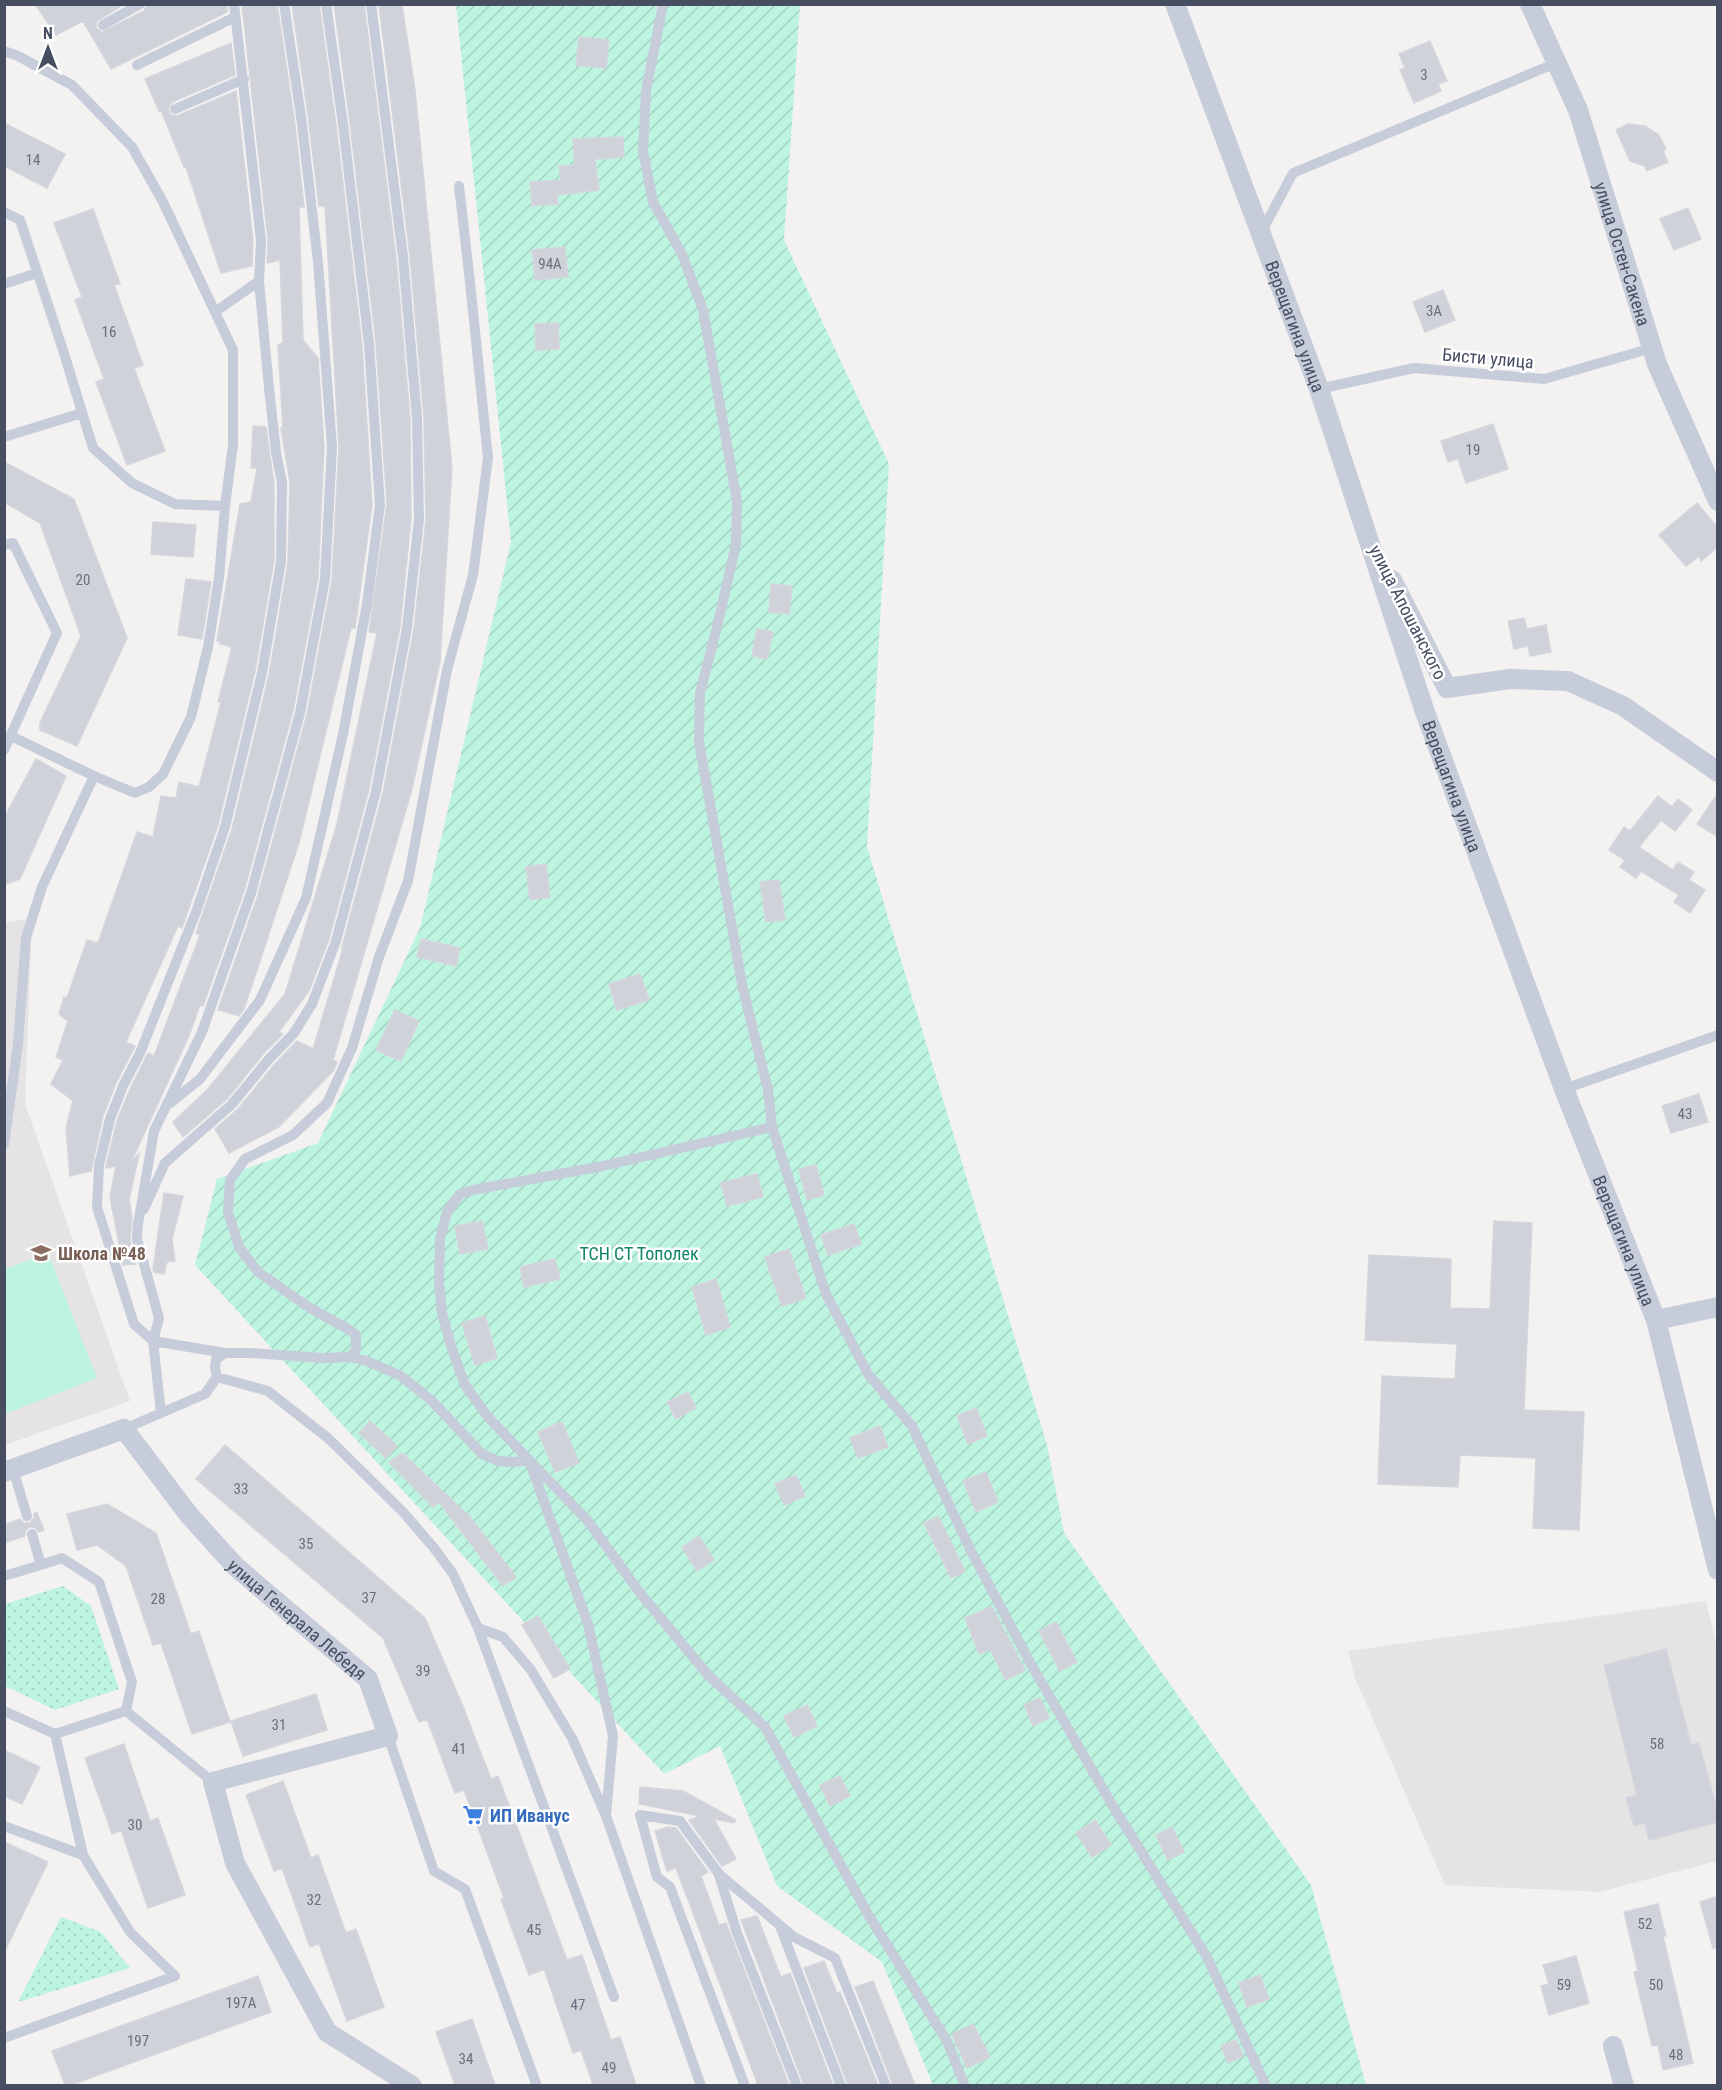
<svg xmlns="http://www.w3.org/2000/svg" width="1722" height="2090" viewBox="0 0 1722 2090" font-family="'Roboto Condensed',sans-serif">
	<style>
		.education { fill: #e5e3e3 }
		.grass { fill: #bdf4e0 }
		.park { fill: url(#park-dots) }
		.garden { fill: url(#garden-furrows) }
		.building { fill: #d0d2d9; stroke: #d5d5dd; stroke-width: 1.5 }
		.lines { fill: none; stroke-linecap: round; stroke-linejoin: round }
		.lane { stroke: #c7ccda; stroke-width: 10 }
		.street { stroke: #c7ccda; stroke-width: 20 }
		.labels { text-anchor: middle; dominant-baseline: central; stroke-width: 5; stroke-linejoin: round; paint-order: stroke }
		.number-label { font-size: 15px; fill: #696f7f }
		.street-label { font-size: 18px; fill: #474e61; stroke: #fff }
		.education-label { font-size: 18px; font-weight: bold; fill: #785e54; stroke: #fff; text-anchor: start }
		.park-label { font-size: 18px; fill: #0f8568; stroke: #fff }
		.shop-label { font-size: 18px; font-weight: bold; fill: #366cbe; stroke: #fff; text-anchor: start }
	</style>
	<defs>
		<pattern id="park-dots" width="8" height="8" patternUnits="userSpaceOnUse" patternTransform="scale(1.5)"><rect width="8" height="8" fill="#bdf4e0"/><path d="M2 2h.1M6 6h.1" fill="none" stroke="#a4d3c3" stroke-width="1.8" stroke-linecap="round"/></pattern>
		<pattern id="garden-furrows" width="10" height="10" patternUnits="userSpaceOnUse" patternTransform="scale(1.5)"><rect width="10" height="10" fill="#bdf4e0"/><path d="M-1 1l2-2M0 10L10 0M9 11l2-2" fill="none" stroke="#a4d3c3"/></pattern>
	</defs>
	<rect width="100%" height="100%" fill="#f4f2f1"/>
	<path class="education" d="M32,918L25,1104L130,1401L5,1445V923Z
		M1706,1601L1717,1648V1861L1599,1892L1445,1885L1355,1678L1348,1651Z"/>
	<path class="grass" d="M48,1253L97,1378L5,1414V1269Z"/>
	<path class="park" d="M63,1586L91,1606L119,1689L55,1710L5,1686V1604Z
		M61,1917L101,1932L130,1968L18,2002Z"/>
	<path class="garden" d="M456,5H800L784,240L889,464L867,847L1047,1445L1064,1533L1311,1885L1366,2085H933L882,1962L777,1886L720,1746L664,1774L195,1265L217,1179L318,1143L420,928L511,542Z"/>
	<path class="building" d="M35,4H124L97,21L96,28L102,32L144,11L147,4H227V12L111,69L83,21L56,35Z
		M242,4H277L294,117L304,207H299L303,340L318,358L324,447L318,578L293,711L244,891L203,1006L200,1005L189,1036L132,1160L139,1154L129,1200L132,1217L130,1241L136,1264L123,1265L110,1197L116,1166L106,1168V1166L117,1121L130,1089L148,1053L154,1056L200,935L196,933L232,829L269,675L288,562L290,483L281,428H283L278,345L283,343L280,260L267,263L268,240Z
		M292,4H319L336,125L362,345L372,505L355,628H351L299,843L244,1009L239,1016L218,1010L258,895L307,714L332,580L339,447L325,206H319L308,115Z
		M334,4H364L396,258L410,418L411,519L400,627L369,789L329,939L309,991L279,1032L283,1034L263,1054L227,1099L183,1137L173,1122L207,1090L285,994L337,824L377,633L369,632L387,504L376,343L350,123Z
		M379,4H402L415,90L452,468L440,662L412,789L333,1060L337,1062L334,1070L279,1127L229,1153L215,1129L238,1109L275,1064L297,1041L313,1049L344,945L342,947L383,793L414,629L426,520L424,418L410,256Z
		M579,37L609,40L606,68L576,65Z
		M1430,41L1447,81L1438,84L1441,91L1414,103L1400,70L1405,68L1399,54Z
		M231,43L235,75L172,102L168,109L171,115L177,116L236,91L253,241L252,266L221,273L186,167H184L161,110L159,111L145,79Z
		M4,123L65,154L47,188L4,166Z
		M1628,124L1645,126L1659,135L1666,149L1663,151L1668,162L1647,171L1645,166L1630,161L1616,130Z
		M623,137L624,157L595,159L599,190L557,195L558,204L532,206L530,182L561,180L559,166L575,165L573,139Z
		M1688,208L1701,239L1674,250L1660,219Z
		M93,209L120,284L114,285L143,365L134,368L165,451L127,465L96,382L104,379L75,300L82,297L54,223Z
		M565,247L568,277L535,280L532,250Z
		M1443,290L1455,320L1425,332L1413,302Z
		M558,323L559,349L536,350L535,324Z
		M1493,424L1508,469L1466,483L1458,459L1448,462L1441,441Z
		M253,426L266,427L274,484V560L255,671L218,825L182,928L178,926L126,1042L135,1046L116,1083L103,1116L91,1171L70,1176L66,1128L73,1101L51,1084L63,1060L56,1057L68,1021L59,1014L64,997L67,998L87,940L98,943L137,832L153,837L161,796L176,798L179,782L199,787L221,702H218L232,647L220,644V641H217L240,504L251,502L257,468H251Z
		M4,462L74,499L127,638L77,746L40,730V723L81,636L40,523L4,502Z
		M1697,503L1718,528V547L1701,561L1699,556L1686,566L1659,535Z
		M153,522L196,525L193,557L151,554Z
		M186,579L211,582L202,639L178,635Z
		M771,584L792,586L789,614L769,612Z
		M1524,618L1527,629L1546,625L1551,652L1530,656L1528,646L1514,649L1508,621Z
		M757,629L773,632L767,659L752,656Z
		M36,759L66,776L20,879L4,885V818Z
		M1718,793V837L1697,824Z
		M1658,796L1672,807L1678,799L1692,810L1675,831L1661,820L1639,847L1673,870L1678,862L1694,872L1689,880L1705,890L1690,913L1674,902L1679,895L1641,871L1636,878L1620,867L1625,860L1609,850L1624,827L1630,831Z
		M546,864L550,897L530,900L526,867Z
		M779,880L785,920L766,922L760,882Z
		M421,939L460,948L456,966L417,957Z
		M640,974L649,1000L617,1010L609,984Z
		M395,1010L419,1021L401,1061L376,1050Z
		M1699,1094L1708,1122L1671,1133L1662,1106Z
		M816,1165L824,1195L807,1200L799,1169Z
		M757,1174L763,1197L727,1206L721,1183Z
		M164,1193L183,1196L172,1239L175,1261L167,1262L164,1274L154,1272L153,1269Z
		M482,1221L488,1249L460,1254L455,1226Z
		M1494,1221L1532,1223L1524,1410L1584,1412L1579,1530L1533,1528L1536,1458L1460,1455L1458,1487L1378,1484L1382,1376L1455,1379L1457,1344L1365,1340L1369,1255L1451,1259L1450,1308L1490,1309Z
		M854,1224L861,1244L828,1255L821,1235Z
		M789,1249L806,1298L782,1306L765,1257Z
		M555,1259L560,1279L524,1287L520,1267Z
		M716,1279L730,1327L706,1335L692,1287Z
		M485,1316L497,1358L475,1365L462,1323Z
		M688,1392L696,1408L676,1419L667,1402Z
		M976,1408L987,1436L968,1444L957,1416Z
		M370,1421L397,1446L386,1458L359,1433Z
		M562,1422L579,1463L555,1472L538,1432Z
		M880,1426L888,1447L858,1458L850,1438Z
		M225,1445L425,1618L462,1704L491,1779L498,1776L567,1960L582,1955L611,2040L620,2037L636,2085H593L581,2050L573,2053L544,1969L529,1975L501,1899L504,1898L464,1790L455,1793L427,1719L419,1722L383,1638L196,1479Z
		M402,1453L470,1517L516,1577L503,1586L439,1502L433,1507L389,1462Z
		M986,1472L998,1502L976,1512L963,1481Z
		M796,1475L805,1496L784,1505L775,1484Z
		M107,1504L156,1533L191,1634L199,1631L230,1722L192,1734L161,1643L153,1645L126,1566L97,1545L77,1550L67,1514Z
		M37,1512L44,1530L39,1532L34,1527H29L25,1532V1536L4,1543V1525L20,1519L25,1523H30L34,1518V1514Z
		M938,1516L965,1571L951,1578L924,1523Z
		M699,1536L714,1560L697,1571L682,1547Z
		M992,1607L1025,1670L1006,1680L990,1649L979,1654L965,1618Z
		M538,1616L570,1669L554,1678L522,1625Z
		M1056,1622L1077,1662L1060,1671L1039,1631Z
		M1666,1649L1691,1745L1699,1743L1718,1814V1822L1649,1840L1645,1823L1634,1826L1626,1798L1637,1795L1604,1665Z
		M316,1694L327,1730L243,1756L231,1721Z
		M1040,1698L1049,1718L1033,1726L1024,1705Z
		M807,1705L817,1726L794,1737L784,1716Z
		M124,1744L150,1821L158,1818L185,1895L148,1908L121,1830L112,1834L85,1758Z
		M4,1750L40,1767L22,1804L4,1796Z
		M840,1776L850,1796L830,1806L820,1785Z
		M283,1781L311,1858L318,1855L346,1933L356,1929L384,2007L347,2021L319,1944L310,1947L282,1868L274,1871L246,1795Z
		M640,1787L683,1791L736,1820L734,1823L714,1819L736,1859L722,1866L689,1820L700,1816L639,1804Z
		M1095,1820L1111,1845L1092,1857L1076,1833Z
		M668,1827L676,1828L708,1872L701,1876L719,1925L726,1923L789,2085H758L676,1868L667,1871L655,1831Z
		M1172,1827L1184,1852L1168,1860L1156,1835Z
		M4,1842L48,1862L4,1953Z
		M1715,1897L1718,1906V1948H1713L1700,1902Z
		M1658,1904L1666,1936H1663L1693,2063L1663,2070L1658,2045L1652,2046L1634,1972L1638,1971L1624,1912Z
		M757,1916L781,1977L790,1973L833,2085H804L741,1920Z
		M1576,1956L1589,2003L1549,2015L1541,1986L1549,1984L1543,1965Z
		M824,1961L837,1993L840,1992L878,2085H848L804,1968Z
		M1260,1975L1269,1999L1247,2007L1239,1983Z
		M258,1976L271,2012L71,2085H65L52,2051Z
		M873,1981L915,2085H893L855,1987Z
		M472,2019L495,2085H455L436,2032Z
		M973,2024L990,2057L967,2068L952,2034Z
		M1236,2040L1243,2056L1228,2063L1221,2046Z"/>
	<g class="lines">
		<path class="lane" d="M103,25L140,4
			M4,51L18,56L72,85L132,147L163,202L233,350V445L225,506L219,578L208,647L191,717L163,774L149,787L135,793L94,776L42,887L26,938L18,1044L4,1144
			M137,65L235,17
			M175,109L244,79
			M4,212L20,220L63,350L93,448L132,483L175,504L225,506
			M1261,233L1293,173L1556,63
			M4,284L37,273
			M215,312L259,281
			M1319,389L1414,368L1544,379L1652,348
			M4,437L82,413
			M4,545L13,543L57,633L4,750
			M11,736L94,776
			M1564,1089L1718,1035
			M169,1104L200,1079L260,1000L306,898L343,734L367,604L380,505L369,344L343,124L326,4
			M772,1127L826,1294L868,1374L912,1426L971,1551L1032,1666L1114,1808L1207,1957L1266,2086
			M144,1209L165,1163L232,1104L269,1059L294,1033L312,1004L336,941L376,791L407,628L419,519L417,418L403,257L371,4
			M225,1353L153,1341L134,1324L97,1207L99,1165L110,1119L123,1086L140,1053L196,912L225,827L262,673L281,561L282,483L276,452L269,388L259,281L261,241L234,4
			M350,1357L356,1350V1335L348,1329L310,1308L258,1272L239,1247L228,1212L230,1180L245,1159L293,1135L327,1103L352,1048L379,957L408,881L447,670L473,575L488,458L470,282L459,186
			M217,1377L268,1391L329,1439L403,1512L434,1548L453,1574L478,1628L503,1637L531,1670L572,1738L606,1816L701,2086
			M161,1413L153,1341L159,1318L137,1239L138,1224L154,1131L202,1032L251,893L300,713L325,579L332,447L318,262L301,116L284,4
			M124,1429L205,1394L217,1377L215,1368L216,1359L225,1353H249L323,1358L350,1357L367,1361L401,1376L431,1400L482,1454L498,1461L514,1462L529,1460L588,1521L640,1593L709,1676L765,1727L869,1916L947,2041L965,2086
			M13,1469L27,1516
			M32,1534L41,1565L62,1558L99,1582L132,1682L126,1711
			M4,1576L41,1565
			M478,1628L614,1997
			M4,1711L55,1734L126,1711
			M126,1711L213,1782
			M55,1734L83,1855
			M388,1736L434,1871L465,1889L537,2086
			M606,1816L613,1736L588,1624L529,1460L488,1417L465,1385L451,1346L442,1313L439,1282L440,1239L447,1212L460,1194L473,1190L603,1166L772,1127L768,1090L743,989L699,742L700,693L718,623L736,544L737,501L703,310L682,254L653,202L643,151L646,91L663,4
			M4,1826L83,1855L130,1932L175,1976L4,2038
			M719,1875L737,1933L797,2086
			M780,1926L841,2086
			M745,2086L670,1887L657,1877L640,1815L680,1821L719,1874L794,1937L835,1958L886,2086"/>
		<g class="street">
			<path id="s1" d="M1175,4L1319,389L1425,712L1564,1089L1656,1320L1718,1570"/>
			<path id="s2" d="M1530,4L1578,110L1657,364L1718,501"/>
			<path d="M1392,580L1447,688L1510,679L1568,681L1623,706L1718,772"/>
			<path d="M1656,1320L1718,1307"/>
			<path id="s3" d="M4,1472L124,1429L189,1515L236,1567L368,1679L388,1736L213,1782L235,1863L327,2032L412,2086"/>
			<path d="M1613,2046L1624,2086"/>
		</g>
	</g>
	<defs>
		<g id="school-bare" transform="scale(1.62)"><path d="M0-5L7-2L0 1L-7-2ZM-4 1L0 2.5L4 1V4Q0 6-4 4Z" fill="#8d6e63" stroke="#fff" stroke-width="2.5" paint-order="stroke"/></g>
		<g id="supermarket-bare" transform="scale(1.62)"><path d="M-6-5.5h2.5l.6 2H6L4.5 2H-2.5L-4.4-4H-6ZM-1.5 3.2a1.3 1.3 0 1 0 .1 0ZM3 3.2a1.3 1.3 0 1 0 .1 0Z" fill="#3f7fe0" stroke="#fff" stroke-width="2.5" paint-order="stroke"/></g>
	</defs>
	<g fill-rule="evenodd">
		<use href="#school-bare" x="41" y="1253"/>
		<use href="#supermarket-bare" x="473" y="1815"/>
	</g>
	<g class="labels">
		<g class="number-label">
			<text x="1424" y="75">3</text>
			<text x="33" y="160">14</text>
			<text x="550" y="264">94А</text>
			<text x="1434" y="311">3А</text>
			<text x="109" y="332">16</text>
			<text x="1473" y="450">19</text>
			<text x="83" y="580">20</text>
			<text x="1685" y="1114">43</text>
			<text x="241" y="1489">33</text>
			<text x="306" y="1544">35</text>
			<text x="369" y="1598">37</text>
			<text x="158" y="1599">28</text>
			<text x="423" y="1671">39</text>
			<text x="279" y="1725">31</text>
			<text x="1657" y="1744">58</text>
			<text x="459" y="1749">41</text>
			<text x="135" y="1825">30</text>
			<text x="314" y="1900">32</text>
			<text x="1645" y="1924">52</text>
			<text x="534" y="1930">45</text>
			<text x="1564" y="1985">59</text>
			<text x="1656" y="1985">50</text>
			<text x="241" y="2003">197А</text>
			<text x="578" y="2005">47</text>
			<text x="138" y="2041">197</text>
			<text x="1676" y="2055">48</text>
			<text x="466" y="2059">34</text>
			<text x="609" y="2068">49</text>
		</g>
		<g class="street-label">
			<text stroke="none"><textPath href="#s2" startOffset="267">улица Остен-Сакена</textPath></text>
			<text stroke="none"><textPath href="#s1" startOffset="344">Верещагина улица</textPath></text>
			<text transform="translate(1488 358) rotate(5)">Бисти улица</text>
			<text transform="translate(1408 612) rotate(63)">улица Апошанского</text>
			<text stroke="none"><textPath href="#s1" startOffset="830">Верещагина улица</textPath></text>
			<text stroke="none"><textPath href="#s1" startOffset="1316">Верещагина улица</textPath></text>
			<text stroke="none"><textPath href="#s3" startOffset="386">улица Генерала Лебедя</textPath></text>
		</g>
		<g class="education-label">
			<text x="58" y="1253">Школа №48</text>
		</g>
		<g class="park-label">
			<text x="639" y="1253">ТСН СТ Тополек</text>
		</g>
		<g class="shop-label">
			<text x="490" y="1815">ИП Иванус</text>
		</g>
	</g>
	<rect width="1722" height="2090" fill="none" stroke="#474e61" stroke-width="12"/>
	<g transform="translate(48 48)" stroke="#ffffff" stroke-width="4.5" paint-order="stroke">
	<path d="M0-4.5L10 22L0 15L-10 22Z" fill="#474e61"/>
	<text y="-9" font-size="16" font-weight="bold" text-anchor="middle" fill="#474e61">N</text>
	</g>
</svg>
